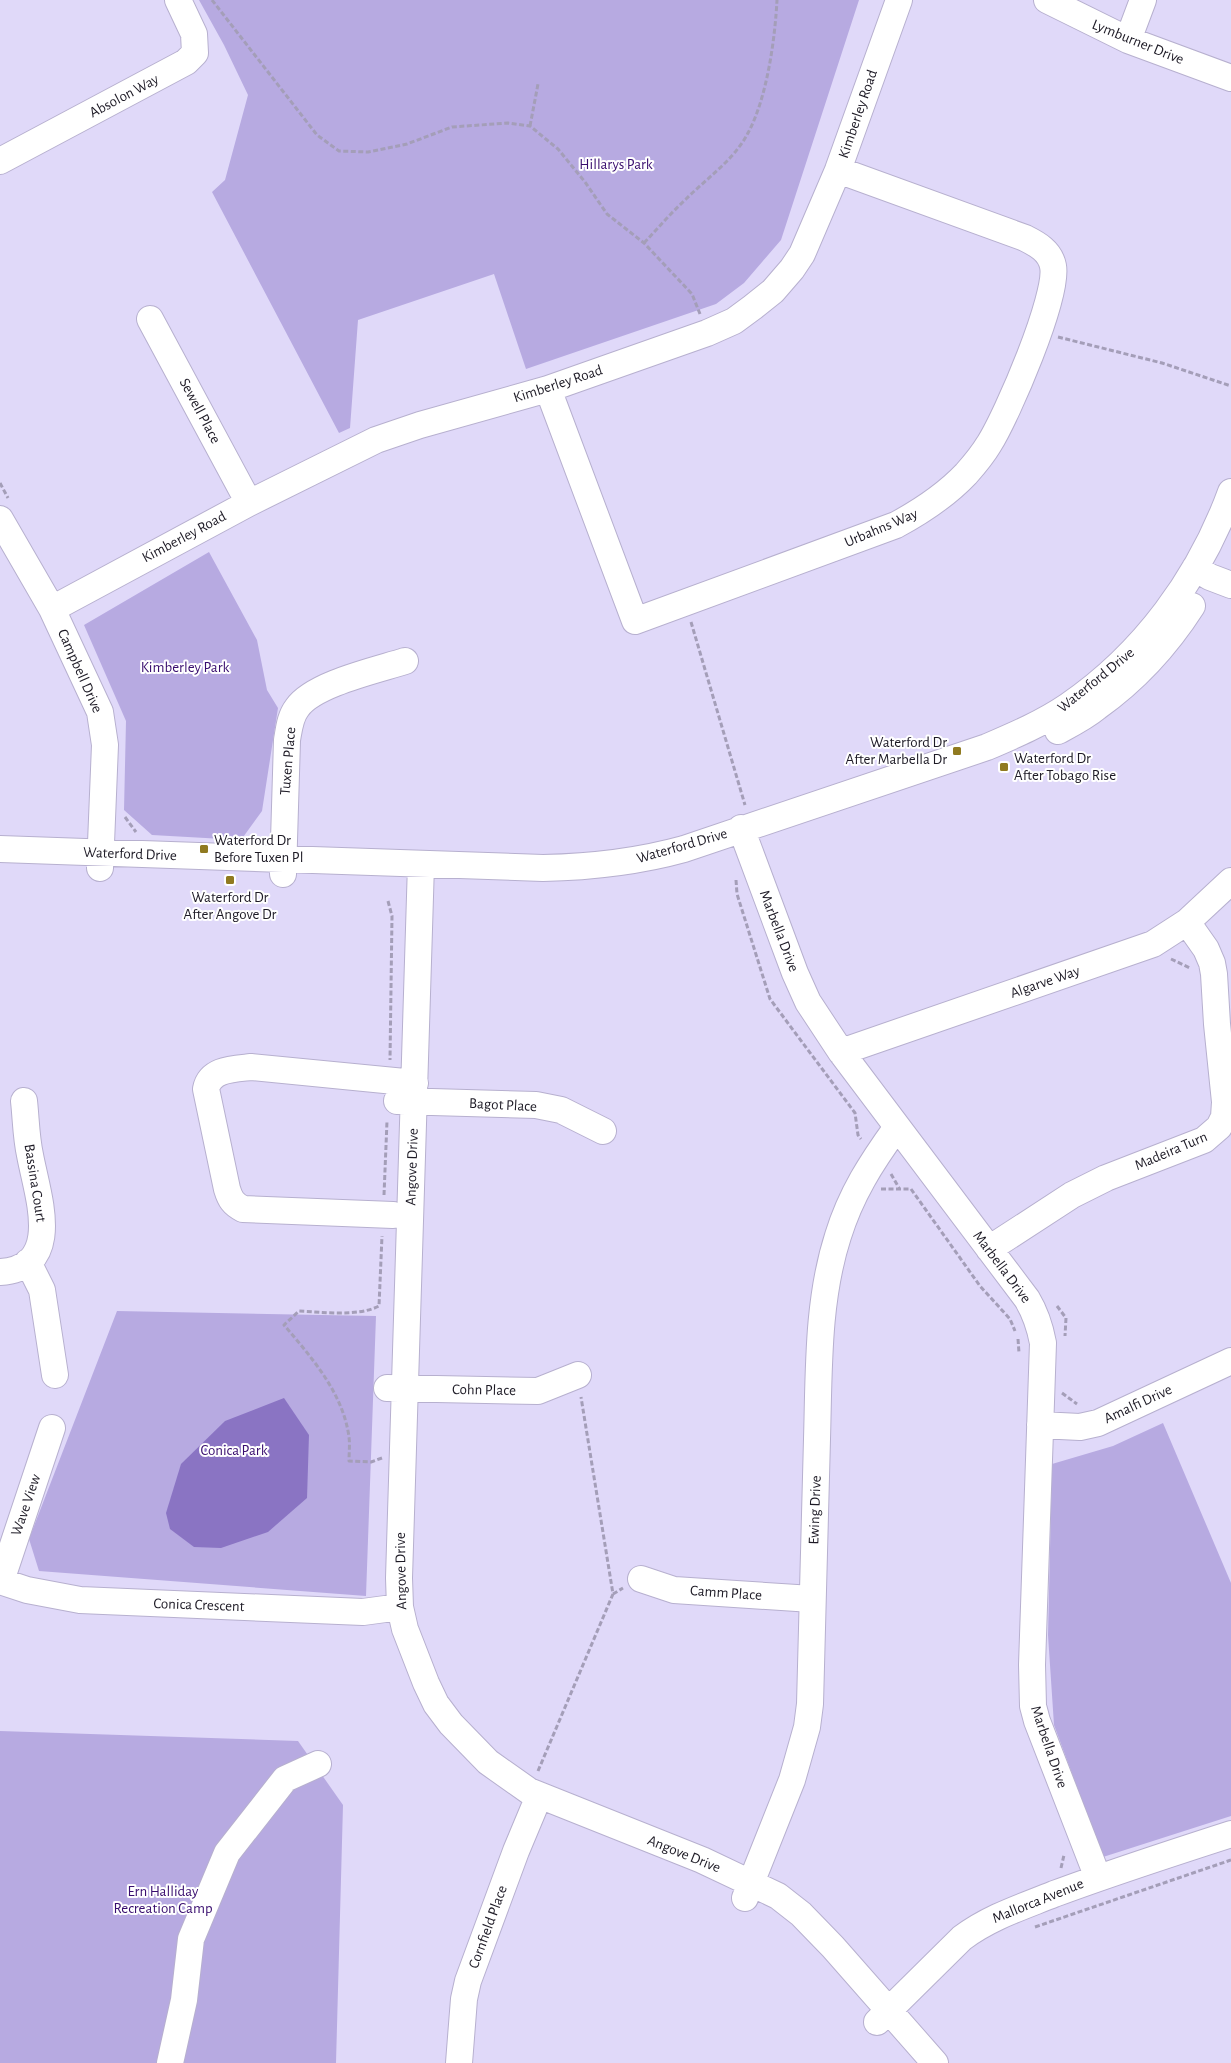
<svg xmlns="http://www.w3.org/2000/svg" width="1231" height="2063" viewBox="0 0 1231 2063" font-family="'Alegreya Sans',sans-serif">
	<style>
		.green { fill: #b7aae1 }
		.water { fill: #8a74c3 }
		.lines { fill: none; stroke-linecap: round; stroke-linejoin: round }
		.minor-casing { stroke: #b7b0cf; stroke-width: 28 }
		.path { stroke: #a49eb8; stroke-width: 3; stroke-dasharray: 5 2.5; stroke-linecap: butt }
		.minor { stroke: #fff; stroke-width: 26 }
		.poi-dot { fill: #907a20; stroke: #fff; stroke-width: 2 }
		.labels { text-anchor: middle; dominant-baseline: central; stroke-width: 4; stroke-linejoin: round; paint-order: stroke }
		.street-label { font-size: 15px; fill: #1d1a25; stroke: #fff }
		.park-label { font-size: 15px; fill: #380d6e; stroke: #fff }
		.poi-label { font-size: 15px; fill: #1d1a25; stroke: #fff; text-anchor: start }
	</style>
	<rect width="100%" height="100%" fill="#e0d9f9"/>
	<path class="green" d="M199,0H859L781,240L744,283L716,304L526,369L494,274L358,320L350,428L339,433L212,192L225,180L248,95L224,45Z
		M209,552L257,640L267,690L278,708L262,811L241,840L152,835L124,810L126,721L84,625Z
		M117,1311L376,1316L366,1596L39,1571L29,1539Z
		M1163,1423L1231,1583V1816L1103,1857L1054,1725L1048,1635L1052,1464L1113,1446Z
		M0,1731L298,1741L343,1805L336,2063H0Z"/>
	<path class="water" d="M284,1398L309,1435L307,1498L268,1532L221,1548L194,1547L170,1529L166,1513L181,1464L225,1421Z"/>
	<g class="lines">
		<g class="minor-casing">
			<path id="minor" d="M1047,0L1128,40L1231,78
				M1128,40L1143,0
				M0,161L186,62L195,53L194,34L178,0
				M150,319L249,503
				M548,389L635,621L896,525C922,511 945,496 966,474C974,465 983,454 989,444C1007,416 1059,295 1053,266C1050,251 1037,244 1025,238L838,170
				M0,519L52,609L100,712L105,745L100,868
				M1195,568L1210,577L1231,585
				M52,609L249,503L376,440L420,425L548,389L707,333L734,321L753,307L773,291L792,269L802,254L838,170L899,0
				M1058,731C1071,724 1085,717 1097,707C1135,680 1167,645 1192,606
				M741,828L795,973L808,1002L841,1052L1027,1299C1036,1314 1040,1327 1043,1343L1032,1665L1033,1706L1037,1721L1098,1878
				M0,849L543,868C591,867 637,862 684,849L987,747C1015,735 1043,723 1068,706C1144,654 1200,577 1231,492
				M421,864L399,1578L400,1607L405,1629L426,1683L436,1704L451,1724L488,1762L529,1791L702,1860L778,1896L801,1914L833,1947L935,2063
				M283,874L287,740C289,729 290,717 297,708C313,684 377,670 405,661
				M841,1052L1153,944L1187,922L1231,881
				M397,1101L536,1105L561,1110L603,1131
				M393,1215L243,1209C233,1204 230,1199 227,1189L206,1089C210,1069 233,1069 251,1067L415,1083
				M989,1249L1072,1195L1106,1178L1204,1140L1219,1127L1224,1117L1225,1102L1217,1024L1214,974L1212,963L1206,949L1187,922
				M28,1262L42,1290L55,1375
				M0,1272C65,1268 37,1194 30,1155C26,1137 26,1119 24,1101
				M387,1388L538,1391L578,1375
				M1040,1425L1080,1427L1098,1423L1231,1361
				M641,1579L674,1590L812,1599
				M0,1581L27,1590L80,1600L363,1612L400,1607
				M1,1581L52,1428
				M745,1898L792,1780L807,1727L810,1704C812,1616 815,1527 817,1439C819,1372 817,1301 838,1236C851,1194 871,1163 897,1127
				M877,2022L962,1938C990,1917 1022,1907 1054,1894C1113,1872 1172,1853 1231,1834
				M170,2063L184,2000L191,1939L227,1853L285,1779L318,1764
				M459,2063L464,1999L468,1981L516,1851L539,1796"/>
		</g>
		<path class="path" d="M212,0L317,135L339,151L368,152L407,144L452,127L508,123L530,126L558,149L585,182L607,214L644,243L692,294L700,314
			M530,126L538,84
			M644,243C658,228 671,213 686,199C707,178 734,160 748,133C767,98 775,39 777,0
			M1058,337L1162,363L1231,386
			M0,483L8,498
			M691,622L745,805
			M125,817L136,832
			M736,880L737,894L770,999L855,1113L858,1135L861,1139
			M388,901L392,916L390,1060
			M1171,959L1190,968
			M891,1174L899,1188
			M881,1189H911L980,1286L1010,1319L1015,1331
			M384,1195L387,1121
			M1057,1306L1066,1318L1065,1336
			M1018,1339L1019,1353
			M1062,1393L1077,1404
			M382,1458L371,1462L349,1461C349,1453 350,1445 349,1437C343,1393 312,1358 284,1325L299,1311C322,1312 358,1317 379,1306L382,1236
			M613,1594L623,1588
			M538,1771L613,1594L581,1397
			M1061,1868L1064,1855
			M1035,1927L1231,1860"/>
		<use href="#minor" class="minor"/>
	</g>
	<g class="poi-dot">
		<rect x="952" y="746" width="10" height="10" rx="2.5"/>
		<rect x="999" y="762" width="10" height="10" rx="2.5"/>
		<rect x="199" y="844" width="10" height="10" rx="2.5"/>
		<rect x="225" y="875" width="10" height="10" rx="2.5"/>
	</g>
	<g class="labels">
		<g class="street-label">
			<text transform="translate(1138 42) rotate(22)">Lymburner Drive</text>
			<text transform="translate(124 96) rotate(-28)">Absolon Way</text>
			<text transform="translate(858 114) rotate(-71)">Kimberley Road</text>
			<text transform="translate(558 384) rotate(-18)">Kimberley Road</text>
			<text transform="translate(200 411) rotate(62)">Sewell Place</text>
			<text transform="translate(881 528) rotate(-23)">Urbahns Way</text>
			<text transform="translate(184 537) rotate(-28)">Kimberley Road</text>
			<text transform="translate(80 671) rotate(66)">Campbell Drive</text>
			<text transform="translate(1096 680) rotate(-39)">Waterford Drive</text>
			<text transform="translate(288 761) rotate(-85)">Tuxen Place</text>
			<text transform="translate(682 846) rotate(-16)">Waterford Drive</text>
			<text transform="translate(130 854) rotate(2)">Waterford Drive</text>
			<text transform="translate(779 931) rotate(69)">Marbella Drive</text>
			<text transform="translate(1045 982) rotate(-19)">Algarve Way</text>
			<text transform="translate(503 1105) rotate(3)">Bagot Place</text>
			<text transform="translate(1171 1151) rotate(-23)">Madeira Turn</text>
			<text transform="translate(412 1167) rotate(-88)">Angove Drive</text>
			<text transform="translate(35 1183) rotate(81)">Bassina Court</text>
			<text transform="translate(1002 1267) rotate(53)">Marbella Drive</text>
			<text transform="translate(484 1390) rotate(1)">Cohn Place</text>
			<text transform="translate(1138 1404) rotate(-25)">Amalfi Drive</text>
			<text transform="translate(26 1505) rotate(-71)">Wave View</text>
			<text transform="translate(815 1510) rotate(-88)">Ewing Drive</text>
			<text transform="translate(401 1571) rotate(-91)">Angove Drive</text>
			<text transform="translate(726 1593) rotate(4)">Camm Place</text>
			<text transform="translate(199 1605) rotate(2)">Conica Crescent</text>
			<text transform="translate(1049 1747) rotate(71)">Marbella Drive</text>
			<text transform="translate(684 1854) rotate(22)">Angove Drive</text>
			<text transform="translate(1038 1901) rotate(-22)">Mallorca Avenue</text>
			<text transform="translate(488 1927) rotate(-70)">Cornfield Place</text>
		</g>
		<g class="park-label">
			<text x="616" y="164">Hillarys Park</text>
			<text x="185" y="667">Kimberley Park</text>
			<text x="234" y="1450">Conica Park</text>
			<text x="163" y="1891">Ern Halliday<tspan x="163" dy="17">Recreation Camp</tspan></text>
		</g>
		<g class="poi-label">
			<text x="947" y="742" text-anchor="end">Waterford Dr<tspan x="947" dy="17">After Marbella Dr</tspan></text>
			<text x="1014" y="758">Waterford Dr<tspan x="1014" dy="17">After Tobago Rise</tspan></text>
			<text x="214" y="840">Waterford Dr<tspan x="214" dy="17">Before Tuxen Pl</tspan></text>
			<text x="230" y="897" text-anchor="middle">Waterford Dr<tspan x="230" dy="17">After Angove Dr</tspan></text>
		</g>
	</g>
</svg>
